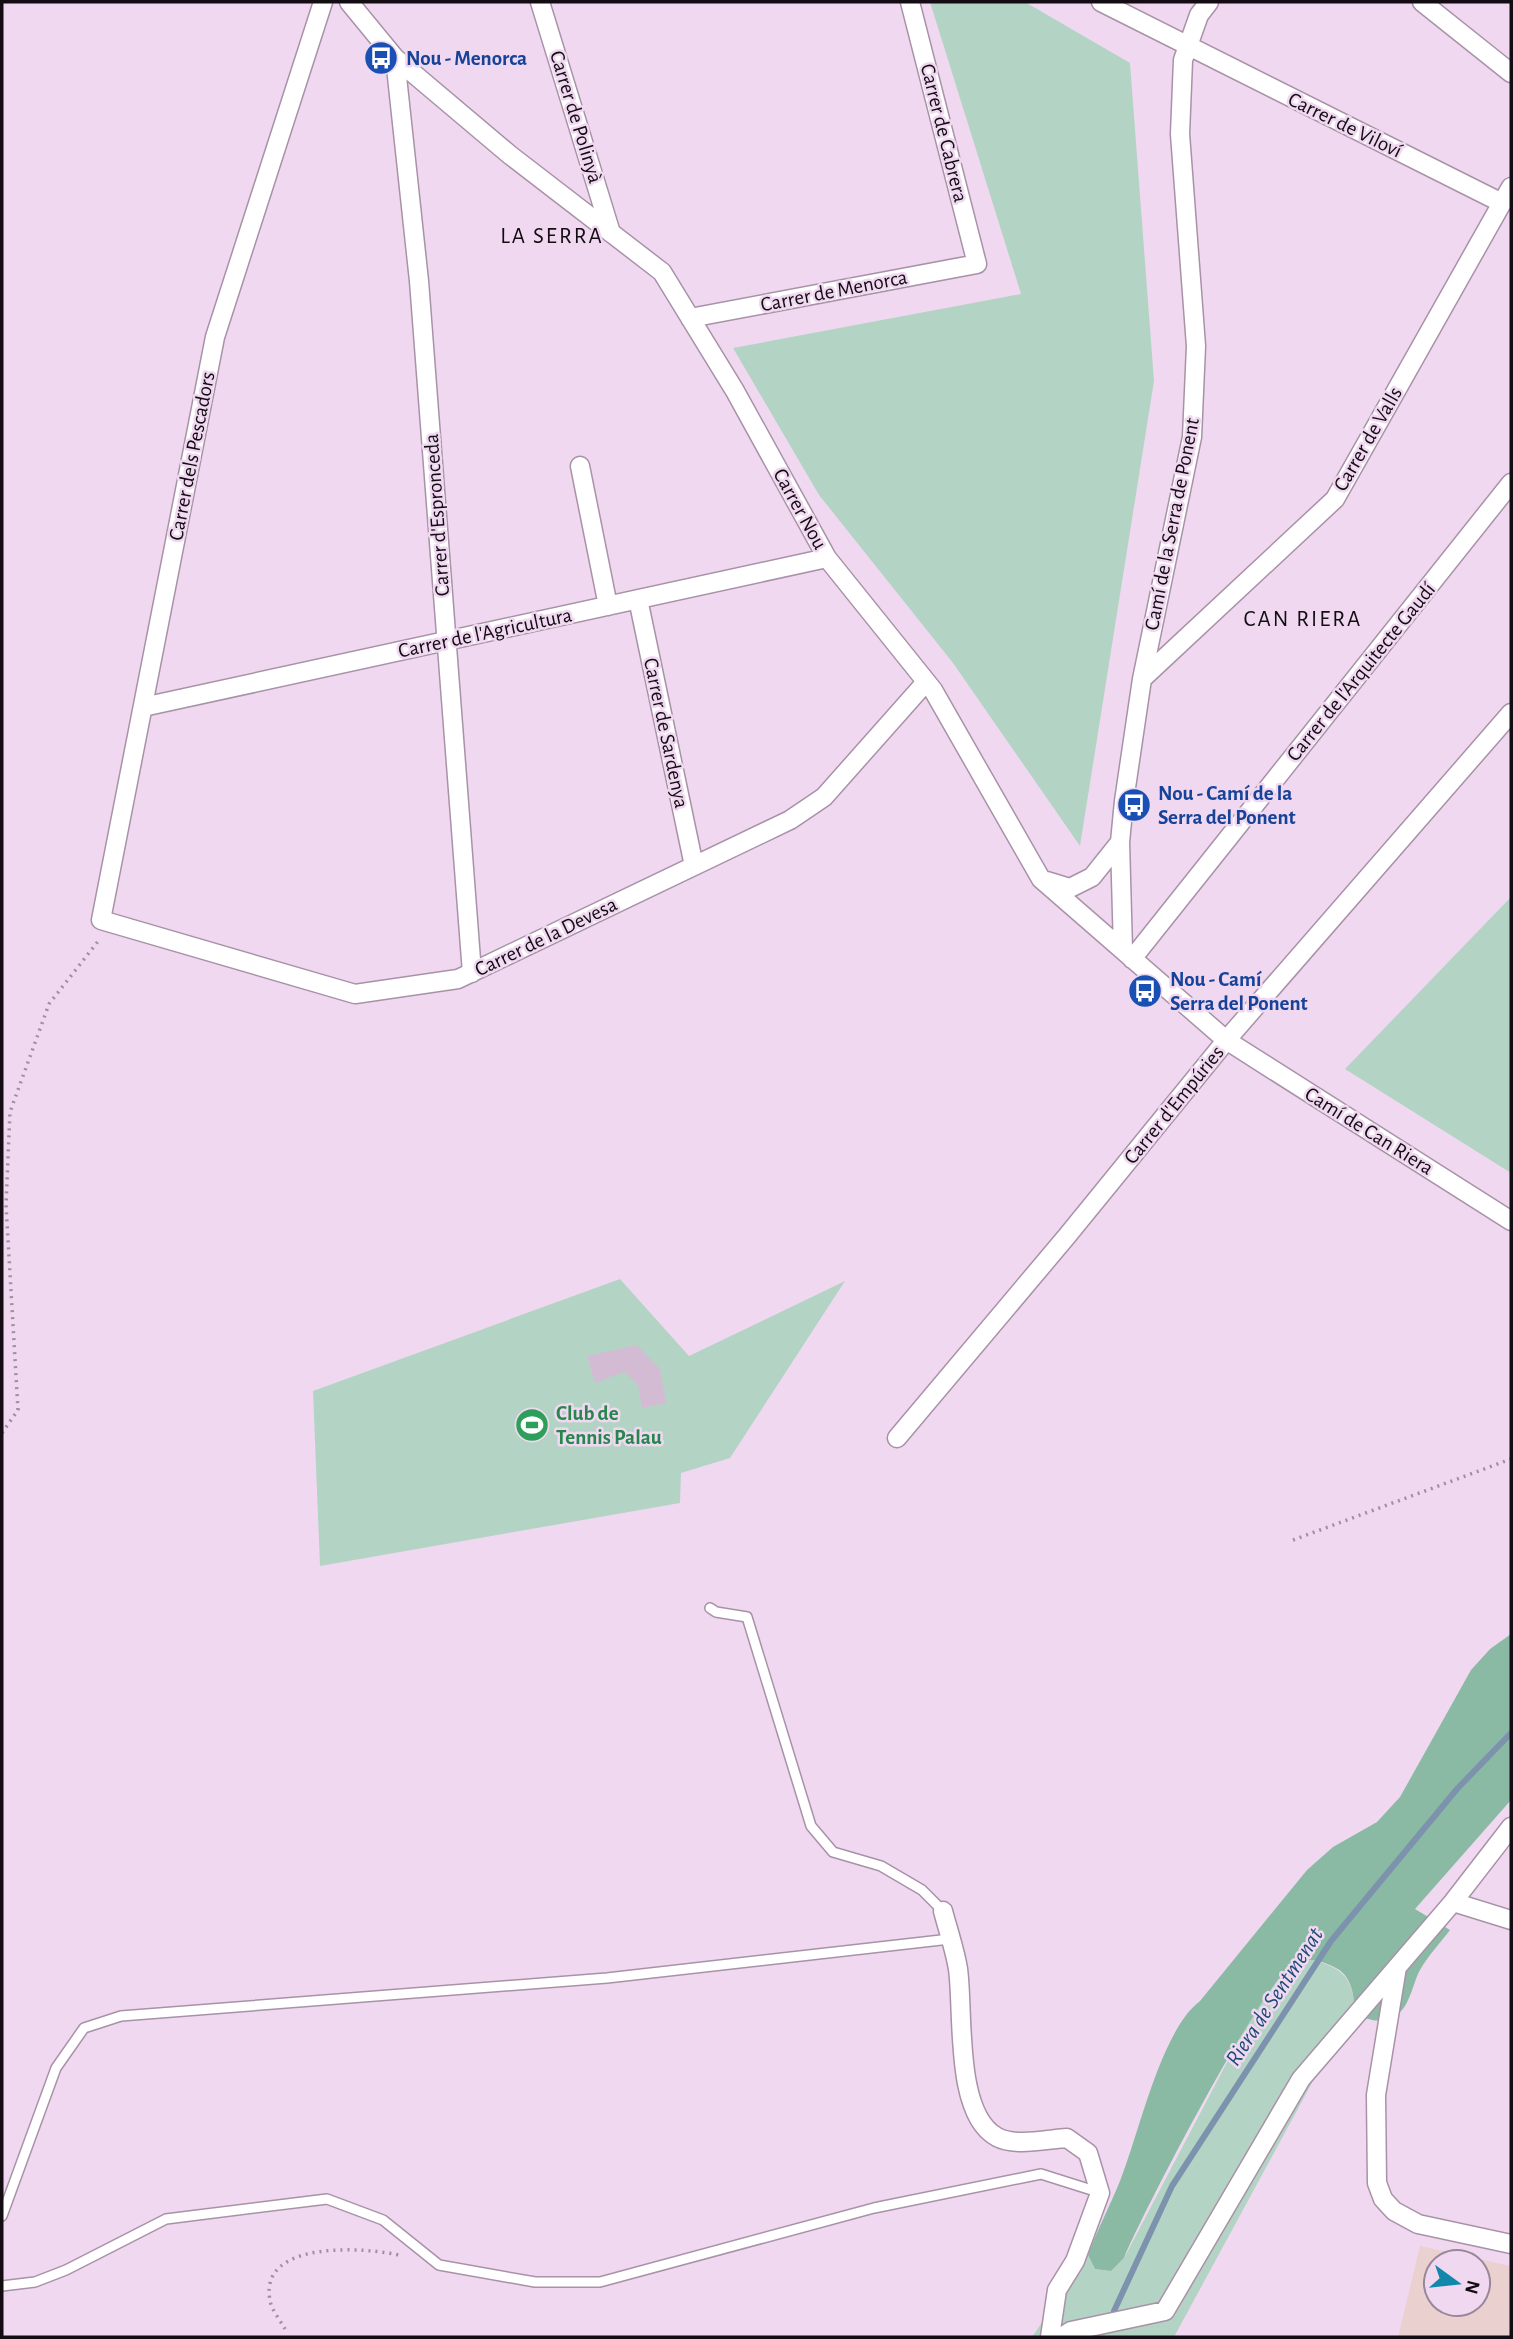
<svg xmlns="http://www.w3.org/2000/svg" width="1513" height="2339" viewBox="0 0 1513 2339" font-family="'Alegreya Sans',sans-serif">
	<style>
		.education { fill: #ebd0d0; fill-rule: evenodd }
		.green { fill: #b3d4c4 }
		.forest { fill: #8abaa4 }
		.lines { fill: none; stroke-linecap: round; stroke-linejoin: round }
		.stream { stroke: #7d92ac; stroke-width: 6 }
		.building { fill: #d3bcd3 }
		.lane-casing { stroke: #a892a8; stroke-width: 12 }
		.street-casing { stroke: #a892a8; stroke-width: 21 }
		.path { stroke: #a08fa0; stroke-width: 3.5; stroke-dasharray: 2 5; stroke-linecap: butt }
		.lane { stroke: #fff; stroke-width: 9 }
		.street { stroke: #fff; stroke-width: 18 }
		.labels { text-anchor: middle; dominant-baseline: central; stroke-width: 5; stroke-linejoin: round; paint-order: stroke }
		.transit-label { font-size: 21px; font-weight: bold; fill: #164399; stroke: #f0d9f0; text-anchor: start }
		.street-label { font-size: 21px; fill: #130c13; stroke: #f0d9f0 }
		.leisure-label { font-size: 21px; font-weight: bold; fill: #27864d; stroke: #f0d9f0; text-anchor: start }
		.neighbourhood-label { font-size: 23px; letter-spacing: 2px; fill: #130c13; stroke: #f0d9f0 }
		.water-label { font-size: 23px; font-style: italic; fill: #1e4b78; stroke: #f0d9f0 }
	</style>
	<rect width="100%" height="100%" fill="#f0d9f0"/>
	<path class="education" d="M1420,2246L1511,2266V2337H1398ZM1436,2262H1478V2304H1436Z"/>
	<path class="green" d="M930,2H1025L1130,63L1154,381L1080,846L953,663L819,495L733,348L1021,294Z
		M1511,897V1173L1345,1069Z
		M620,1279L689,1356L845,1281L730,1458L681,1473L680,1503L320,1566L313,1391Z
		M1310,1959C1339,1967 1353,1975 1354,2007L1366,2019L1313,2081L1174,2337H1032L1088,2255L1095,2269L1111,2271L1124,2258L1245,2028L1282,1974L1293,1964Z"/>
	<path class="forest" d="M1511,1634V1800L1415,1909L1450,1930C1440,1943 1428,1956 1420,1970C1413,1983 1410,2005 1398,2014C1384,2025 1362,2022 1354,2007C1354,1992 1350,1974 1334,1967C1321,1961 1308,1956 1294,1964C1263,1980 1142,2214 1124,2258L1111,2271L1095,2269L1088,2255C1097,2230 1110,2206 1120,2181C1139,2134 1161,2030 1200,2001L1307,1870L1333,1847L1377,1822L1400,1797L1471,1670L1490,1649Z"/>
	<g class="lines">
		<path class="stream" d="M1114,2311L1172,2186L1331,1941L1457,1789L1511,1733"/>
	</g>
	<path class="building" d="M637,1345L660,1369L666,1403L642,1408L638,1385L624,1372L595,1383L587,1356Z"/>
	<g class="lines">
		<g class="lane-casing">
			<path id="lane" d="M710,1608L716,1612L747,1617L811,1826L833,1852L881,1866L922,1890L943,1911
				M2,2216L56,2068L84,2028L121,2016L607,1978L950,1939
				M2,2286L35,2282L66,2270L166,2219L327,2199L383,2220L439,2265L535,2282H600L874,2208L1041,2174L1098,2192"/>
		</g>
		<g class="street-casing">
			<path id="street" d="M323,2L215,337L101,920L355,994L458,979L790,820L824,797L926,682
				M349,2L395,58L510,155L662,272L735,391L827,558L933,690L1041,879L1226,1040L1511,1221
				M540,2L611,233
				M1101,2L1502,203
				M1422,2L1511,73
				M395,58L419,281L472,973
				M690,318L977,264L910,2
				M580,466L608,606
				M638,599L694,866
				M1142,679L1335,499L1511,187
				M143,707L827,558
				M1047,881L1070,888L1092,877L1120,842
				M1123,950L1120,842L1124,801L1142,679L1192,437L1196,346L1180,134L1183,60L1199,15L1209,2
				M1132,959L1511,483
				M897,1438L1067,1236L1229,1037L1511,713
				M1453,1902L1511,1920
				M943,1911C948,1930 955,1950 958,1969C964,2012 954,2114 997,2137C1015,2147 1048,2139 1067,2138L1088,2153L1100,2193L1075,2261L1057,2290L1050,2337
				M1397,1967L1376,2095L1377,2183L1383,2199L1394,2211L1418,2224L1511,2244
				M1062,2337L1071,2331L1165,2311L1301,2079L1453,1902L1511,1827"/>
		</g>
		<path class="path" d="M2,1433L18,1410L6,1205L10,1112L49,1004L99,940
			M1293,1540L1511,1459
			M285,2329C280,2320 271,2309 270,2300C258,2239 368,2247 403,2256"/>
		<use href="#lane" class="lane"/>
		<use href="#street" class="street"/>
	</g>
	<defs>
		<g id="bus-disc" transform="scale(1.75)"><circle r="9.5" fill="#1a4fb4" stroke="#f0d9f0"/><path d="M-5-6H5V4H4V6H2V4H-2V6H-4V4H-5ZM-3.5-4V0h7V-4ZM-3.5 1.2v1.5H-2V1.2ZM2 1.2v1.5H3.5V1.2Z" fill="#fff"/></g>
		<g id="stadium-disc" transform="scale(1.75)"><circle r="9.5" fill="#2e9e5b" stroke="#f0d9f0"/><path d="M0-5a6.5 5 0 1 0 0 10a6.5 5 0 1 0 0-10ZM-3.5-1.8h7v3.6h-7Z" fill="#fff"/></g>
	</defs>
	<g fill-rule="evenodd">
		<use href="#bus-disc" x="381" y="58"/>
		<use href="#bus-disc" x="1134" y="805"/>
		<use href="#bus-disc" x="1145" y="991"/>
		<use href="#stadium-disc" x="532" y="1425"/>
	</g>
	<g class="labels">
		<g class="transit-label">
			<text x="406" y="58">Nou - Menorca</text>
			<text x="1158" y="793">Nou - Camí de la<tspan x="1158" dy="24">Serra del Ponent</tspan></text>
			<text x="1170" y="979">Nou - Camí<tspan x="1170" dy="24">Serra del Ponent</tspan></text>
		</g>
		<g class="street-label">
			<text transform="translate(576 117) rotate(73)">Carrer de Polinyà</text>
			<text transform="translate(1345 125) rotate(26)">Carrer de Viloví</text>
			<text transform="translate(944 133) rotate(76)">Carrer de Cabrera</text>
			<text transform="translate(834 291) rotate(-11)">Carrer de Menorca</text>
			<text transform="translate(1368 439) rotate(-60)">Carrer de Valls</text>
			<text transform="translate(192 456) rotate(-79)">Carrer dels Pescadors</text>
			<text transform="translate(800 509) rotate(61)">Carrer Nou</text>
			<text transform="translate(437 515) rotate(-94)">Carrer d'Espronceda</text>
			<text transform="translate(1172 524) rotate(-79)">Camí de la Serra de Ponent</text>
			<text transform="translate(485 633) rotate(-12)">Carrer de l'Agricultura</text>
			<text transform="translate(1361 672) rotate(-51)">Carrer de l'Arquitecte Gaudí</text>
			<text transform="translate(666 733) rotate(78)">Carrer de Sardenya</text>
			<text transform="translate(546 937) rotate(-26)">Carrer de la Devesa</text>
			<text transform="translate(1174 1105) rotate(-51)">Carrer d'Empúries</text>
			<text transform="translate(1369 1131) rotate(32)">Camí de Can Riera</text>
		</g>
		<g class="leisure-label">
			<text x="556" y="1413">Club de<tspan x="556" dy="24">Tennis Palau</tspan></text>
		</g>
		<g class="neighbourhood-label">
			<text x="552" y="236">LA SERRA</text>
			<text x="1303" y="619">CAN RIERA</text>
		</g>
		<g class="water-label">
			<text transform="translate(1275 1997) rotate(-57)">Riera de Sentmenat</text>
		</g>
	</g>
	<rect width="1513" height="2339" fill="none" stroke="#130c13" stroke-width="7"/>
	<g transform="translate(1457 2283) rotate(105)"><circle r="33" fill="#f0d9f0" stroke="#988798" stroke-width="2"/>
	<path d="M0-5L12 26L0 18L-12 26Z" fill="#1287ac"/>
	<text y="-10" font-size="19" font-weight="bold" text-anchor="middle" fill="#130c13">N</text>
	</g>
</svg>
